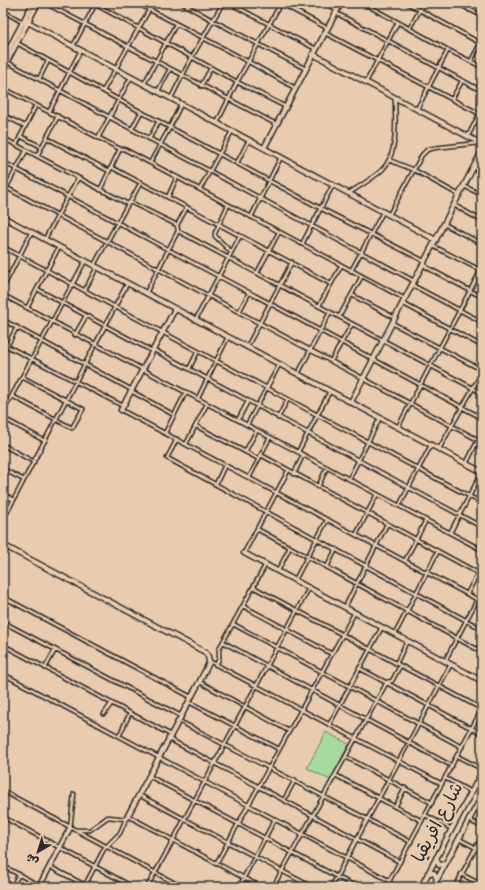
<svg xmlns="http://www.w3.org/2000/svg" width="485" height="890" viewBox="0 0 485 890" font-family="'Indie Flower','Playpen Sans Arabic',sans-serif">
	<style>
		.pitch { fill: #a6da9c; stroke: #688264 }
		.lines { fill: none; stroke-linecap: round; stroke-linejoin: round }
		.street-casing { stroke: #2b2b2b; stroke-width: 5.5 }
		.secondary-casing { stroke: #2b2b2b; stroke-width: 7 }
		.street { stroke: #e9ccb0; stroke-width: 2.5 }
		.secondary { stroke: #e9ccb0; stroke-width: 4 }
		.labels { text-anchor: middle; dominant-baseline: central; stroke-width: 4; stroke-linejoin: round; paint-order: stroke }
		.street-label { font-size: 18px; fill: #2b2b2b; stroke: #e9ccb0 }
	</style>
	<rect width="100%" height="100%" fill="#e9ccb0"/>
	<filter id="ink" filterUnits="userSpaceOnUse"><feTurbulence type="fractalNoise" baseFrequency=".025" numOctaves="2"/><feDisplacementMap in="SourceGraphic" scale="8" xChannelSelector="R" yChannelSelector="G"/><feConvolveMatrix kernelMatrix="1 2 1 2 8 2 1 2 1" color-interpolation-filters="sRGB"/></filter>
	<g filter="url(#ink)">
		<path class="pitch" d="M326,732L349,744L330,780L307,768Z"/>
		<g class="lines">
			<g class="street-casing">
				<path id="street" d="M45,3L276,124
					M93,3L237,82L286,107
					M137,3L249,62L295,88
					M182,3L212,20L306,69
					M229,3L316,49
					M280,3L327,28
					M325,3L337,10
					M363,3L448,50L482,67
					M407,3L480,43
					M457,3L482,16
					M469,10L473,3
					M3,11L24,23
					M336,13L482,91
					M409,29L424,3
					M325,33L482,115
					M17,43L119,100L320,208L424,261L426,267L482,297
					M3,44L9,48
					M73,46L96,3
					M471,61L482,40
					M7,62L414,281
					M39,79L48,61
					M366,82L398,22
					M144,84L176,24
					M201,86L211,68
					M3,88L120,149H124L405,299
					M103,91L153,3
					M158,91L170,69
					M171,98L192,57L223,3
					M452,99L462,81
					M417,109L448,50
					M49,112L81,50
					M3,115L25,126
					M217,123L237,82L281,3
					M132,129L141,112
					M20,136L42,147
					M468,136L482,109
					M3,138L128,204L130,202L177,225L178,231L482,393
					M47,138L109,171
					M98,138L131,77
					M149,139L159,121
					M16,145L36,105
					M37,156L58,116
					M389,160L414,170L459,195
					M3,162L269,303L482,418
					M150,163L170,127L181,104
					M237,163L249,140
					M111,167L331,284
					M474,167L482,171
					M3,186L482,442
					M464,186L482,195
					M200,189L232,131
					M100,190L120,149
					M349,193C360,186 372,179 382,170C399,153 395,120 395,98
					M3,194L26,151
					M168,197L177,177
					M130,202L141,182
					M228,205L215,233V236L231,252
					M454,205L482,221
					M389,215L422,155L427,150L434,148L479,143
					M251,217L281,157
					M444,224L482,244
					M177,225L187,207
					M45,239L78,178
					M302,244L333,185
					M433,246L482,271
					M3,247L482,503
					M94,265L128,204
					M351,271L383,212
					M3,272L9,276
					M257,273L279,232
					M412,285L482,322
					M3,288L31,233
					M37,289L152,351
					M85,290L97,267
					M146,293L178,231
					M3,295L482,550
					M352,295L395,318
					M402,303L482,346
					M319,306L341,266
					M27,308L59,247
					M239,312L249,293
					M339,317L362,276
					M196,319L240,236
					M3,320L132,390
					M392,323L482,370
					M75,335L86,316
					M3,344L123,406
					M7,346L17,327
					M247,347L292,262
					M154,350L482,527
					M331,361L352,324
					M189,369L198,351
					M298,374L330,312
					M131,391L174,415
					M12,396L72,428L83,409L22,377
					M198,398L228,337
					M121,410L482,602
					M3,412L85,261
					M3,418L45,441
					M278,418L288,399
					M238,420L248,401
					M247,425L279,365
					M196,426L259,459
					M398,427L482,268
					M165,433L186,392
					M177,439L167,458L482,629
					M186,444L207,404
					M3,445L34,462
					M439,449L482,372
					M245,452L257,430
					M298,452L330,391
					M261,455L478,573
					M466,464L482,432
					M3,469L24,480
					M294,474L303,455
					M249,478L270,437
					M349,479L380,418
					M216,484L225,465
					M318,487L327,467
					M3,494L14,500
					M399,506L431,445
					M3,520L127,284
					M257,529L482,652
					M450,533L482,472
					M356,535L377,494
					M244,553L288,471
					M405,561L426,520
					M327,567L336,549
					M278,571L290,547
					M295,580L327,520
					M253,587L482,709
					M467,594L482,565
					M3,597L191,697
					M243,606L332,654
					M345,607L387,524
					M3,622L181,716
					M233,624L462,747
					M395,634L438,551
					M223,642L452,766
					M3,645L171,735
					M209,661L442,784
					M445,661L477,600
					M396,664L407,641
					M216,665L219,659V649L266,564
					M45,668L55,650
					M359,668L482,734
					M3,674L390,881
					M200,682L289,731
					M189,702L279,749
					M104,714L111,704
					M179,721L411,842
					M329,725L382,627
					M119,736L130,713
					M169,739L400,862
					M457,756L482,769
					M346,757L432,803
					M335,775L422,821
					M149,776L356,887
					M445,778L471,792
					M3,791L182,887
					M139,795L312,887
					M284,800L295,780
					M395,807L405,788
					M425,815L452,829
					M128,816L261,887
					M3,817L133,887
					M469,820L482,827
					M70,828L74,794
					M76,830H90L108,817L126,819L120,833L104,849L84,887
					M459,839L482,851
					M216,864L355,612
					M3,866L42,887
					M50,867L89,887
					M461,874L482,885
					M12,887L19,874
					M147,887L169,848L309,588
					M244,887L242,881L275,819
					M273,887L387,682L392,681L400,666
					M331,887L451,664
					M386,887L482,709
					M455,887L482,836"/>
			</g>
			<g class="secondary-casing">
				<path id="secondary" d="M24,20L436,240
					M313,54L482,144
					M3,60L33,3
					M3,69L38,3
					M264,148L341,3
					M3,217L482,472
					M351,402L482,151
					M121,410L175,309
					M3,545L205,652L208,656L209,663L201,679L126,819
					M244,553L482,681
					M436,858L439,865L445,864
					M428,873H434L437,879
					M39,887L70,828
					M421,887L482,772
					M433,887L482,796"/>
			</g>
			<use href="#street" class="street"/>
			<use href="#secondary" class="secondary"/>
		</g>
	</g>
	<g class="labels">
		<g class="street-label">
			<text transform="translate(439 823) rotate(-62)">شارع افريقيا</text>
		</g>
	</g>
	<rect width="485" height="890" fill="none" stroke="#e9ccb0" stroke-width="16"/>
	<rect x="8" y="8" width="469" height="874" fill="none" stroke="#2b2b2b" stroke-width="1.5" filter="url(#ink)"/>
	<g transform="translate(38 852) rotate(218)" stroke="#e9ccb0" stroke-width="3" paint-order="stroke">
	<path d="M0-3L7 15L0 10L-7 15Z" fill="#2b2b2b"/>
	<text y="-6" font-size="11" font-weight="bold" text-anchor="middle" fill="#2b2b2b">ش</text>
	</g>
</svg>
